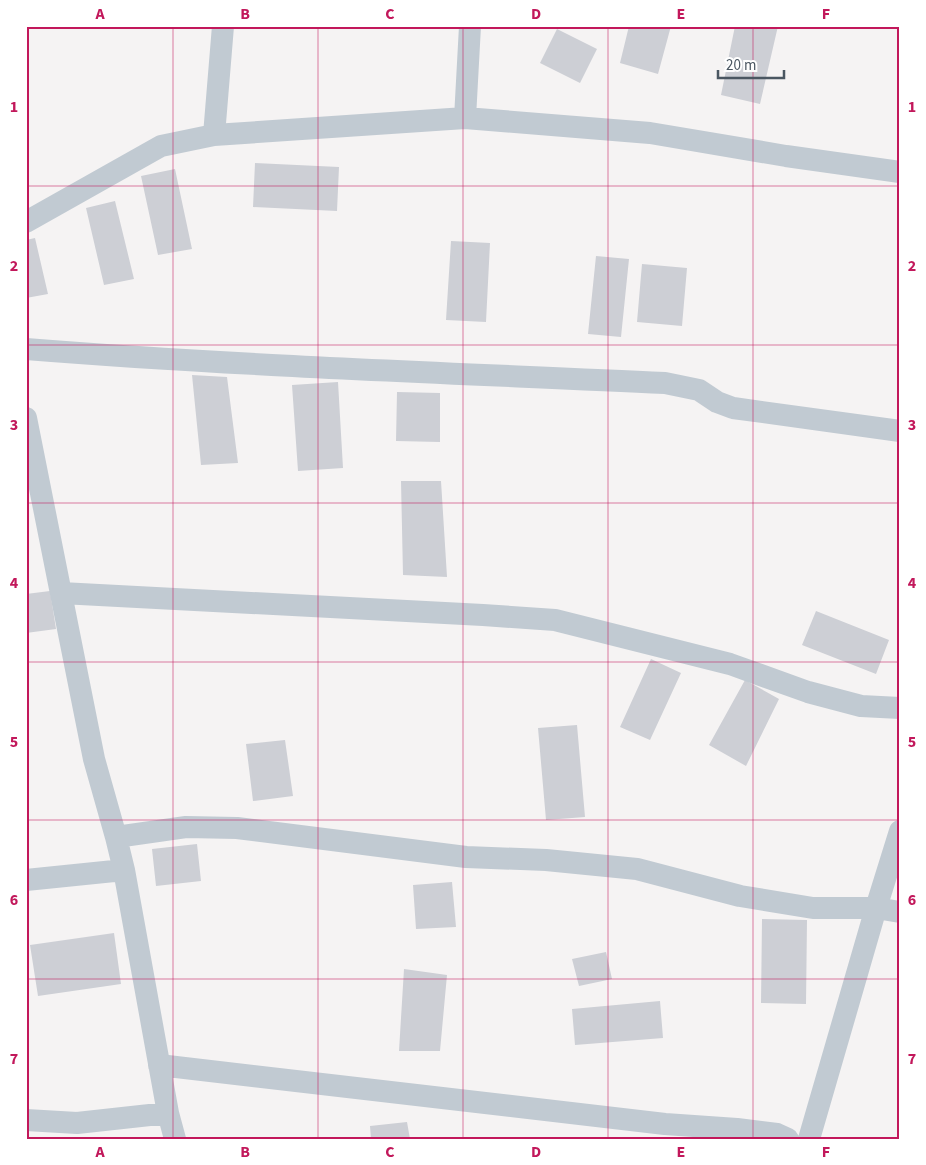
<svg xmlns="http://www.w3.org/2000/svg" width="926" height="1165" viewBox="0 0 926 1165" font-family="'Source Sans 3',sans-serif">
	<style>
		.building { fill: #cdcfd5 }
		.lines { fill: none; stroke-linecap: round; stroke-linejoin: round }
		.minor { stroke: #c1cad2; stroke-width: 22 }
		.grid { fill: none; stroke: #c2185b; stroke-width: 1; stroke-opacity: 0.55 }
		.neatline { fill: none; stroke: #c2185b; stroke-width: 2 }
		.grid-label { font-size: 16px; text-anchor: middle; font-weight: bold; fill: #c2185b }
	</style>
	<rect width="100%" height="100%" fill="#f5f3f3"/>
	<path class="building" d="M629,26H671L658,74L620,63Z
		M735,26H778L760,104L721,95Z
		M557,29L597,49L580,83L540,63Z
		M255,163L339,167L337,211L253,207Z
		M175,169L192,249L158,255L141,176Z
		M115,201L134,279L104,285L86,208Z
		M35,238L48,294L26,298V240Z
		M451,241L490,243L486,322L446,320Z
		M596,256L629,259L621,337L588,334Z
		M642,264L687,268L682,326L637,322Z
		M192,375L227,377L238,463L201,465Z
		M338,382L343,468L298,471L292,385Z
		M397,392L440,393V442L396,441Z
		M401,481H441L447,577L403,575Z
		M50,591L56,629L26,633V594Z
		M816,611L889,640L876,674L802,645Z
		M651,659L681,673L650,740L620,727Z
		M745,680L779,699L746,766L709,745Z
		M577,725L585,817L546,820L538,728Z
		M285,740L293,796L253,801L246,744Z
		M197,844L201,881L156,886L152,849Z
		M452,882L456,927L416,929L413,885Z
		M762,919L807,920L806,1004L761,1003Z
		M114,933L121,984L38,996L30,945Z
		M606,952L612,979L579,986L572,959Z
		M404,969L447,975L440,1051H399Z
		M660,1001L663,1038L575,1045L572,1009Z
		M407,1122L410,1139H371L370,1126Z"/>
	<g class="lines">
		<path class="minor" d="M465,118L470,26
			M214,135L223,26
			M26,222L161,146L214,135L465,118L650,133L786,156L900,172
			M26,349C239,366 452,373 665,383L699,390L717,402L733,408L900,431
			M26,418L94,759L116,837L124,870L168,1113L175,1139
			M61,593L483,615L555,620L730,664L808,692L861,706L900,708
			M116,837L186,827L237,828L466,857L546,860L637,869L740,896L813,908H876L900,912
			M26,880L124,870
			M159,1065L665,1124L737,1129L777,1134L788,1139
			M26,1120L77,1123L168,1113
			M809,1139L876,908L900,831"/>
	</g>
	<path class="grid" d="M173,26V1139M318,26V1139M463,26V1139M608,26V1139M753,26V1139M26,186H900M26,345H900M26,503H900M26,662H900M26,820H900M26,979H900"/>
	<rect width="926" height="1165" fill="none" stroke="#ffffff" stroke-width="55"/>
	<path d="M718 70v8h66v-8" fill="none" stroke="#4a5661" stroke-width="2.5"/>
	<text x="726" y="70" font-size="15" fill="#4a5661" stroke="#ffffff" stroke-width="4" paint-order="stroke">20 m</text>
	<rect x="28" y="28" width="870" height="1110" class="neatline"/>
	<g class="grid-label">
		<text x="100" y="19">A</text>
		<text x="245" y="19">B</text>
		<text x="390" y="19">C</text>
		<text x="536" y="19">D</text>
		<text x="681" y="19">E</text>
		<text x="826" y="19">F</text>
		<text x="14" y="112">1</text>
		<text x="912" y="112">1</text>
		<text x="14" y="271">2</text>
		<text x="912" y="271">2</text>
		<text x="14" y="430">3</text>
		<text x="912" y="430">3</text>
		<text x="14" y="588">4</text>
		<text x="912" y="588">4</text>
		<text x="14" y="747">5</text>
		<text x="912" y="747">5</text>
		<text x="14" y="905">6</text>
		<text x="912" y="905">6</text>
		<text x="14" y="1064">7</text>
		<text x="912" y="1064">7</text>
		<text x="100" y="1157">A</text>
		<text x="245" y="1157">B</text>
		<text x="390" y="1157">C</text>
		<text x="536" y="1157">D</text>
		<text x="681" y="1157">E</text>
		<text x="826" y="1157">F</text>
	</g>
</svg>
